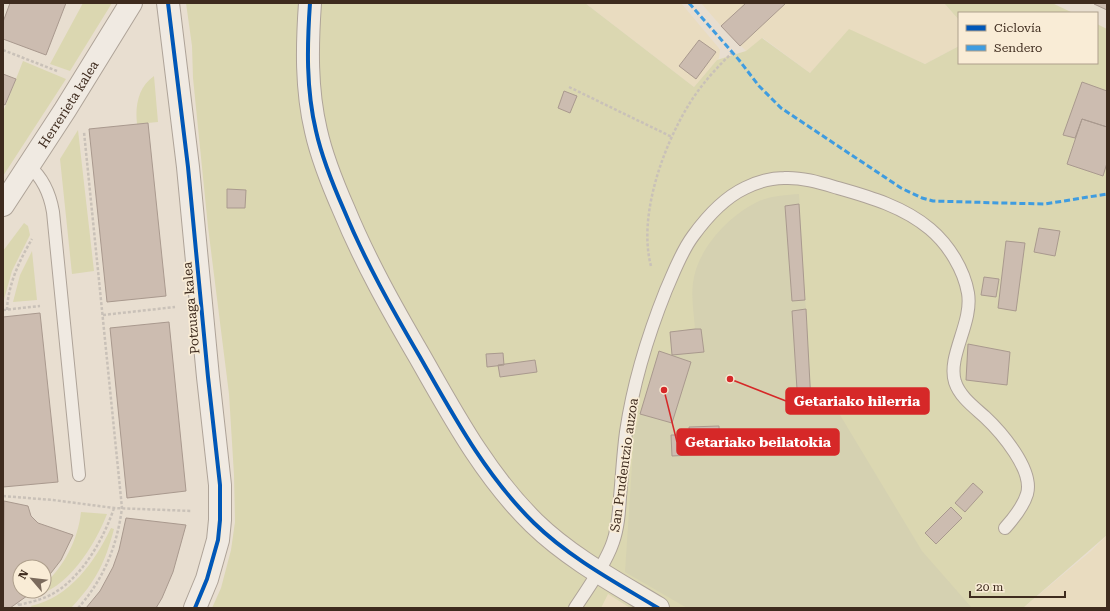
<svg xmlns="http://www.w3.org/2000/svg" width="1110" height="611" viewBox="0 0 1110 611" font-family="'Roboto Serif',serif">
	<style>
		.farmland { fill: #e9dcc0 }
		.green { fill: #dbd7b1 }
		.cemetery { fill: #d5d1b1 }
		.building { fill: #ccbcb0; stroke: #a9998e }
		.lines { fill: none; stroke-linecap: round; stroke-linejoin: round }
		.service-casing { stroke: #aea398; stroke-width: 14 }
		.minor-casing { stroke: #aea398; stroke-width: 24 }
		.tertiary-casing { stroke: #aea398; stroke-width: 24 }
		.path { stroke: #c9c1b8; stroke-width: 2.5; stroke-dasharray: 3 2; stroke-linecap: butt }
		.service { stroke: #f0eae2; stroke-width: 12 }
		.minor { stroke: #f0eae2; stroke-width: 22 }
		.tertiary { stroke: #f0eae2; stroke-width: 22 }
		.quiet { stroke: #3f9ce0; stroke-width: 3; stroke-dasharray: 6 3; stroke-linecap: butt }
		.cycleway-casing { stroke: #f9ecd6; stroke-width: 6 }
		.cycleway { stroke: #0057b8; stroke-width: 4 }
		.labels { text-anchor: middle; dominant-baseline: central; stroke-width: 3.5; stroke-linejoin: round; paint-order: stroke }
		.street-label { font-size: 13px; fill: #3e2b1e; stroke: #f9ecd6 }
		.leader { fill: none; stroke: #d62828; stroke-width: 1.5 }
		.callout-dot { fill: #d62828; stroke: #f9ecd6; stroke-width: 1.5 }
		.callout { fill: #d62828; stroke: #d62828; stroke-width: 1.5 }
		.callout-label { font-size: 14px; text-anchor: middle; font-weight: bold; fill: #fff }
	</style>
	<rect width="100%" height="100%" fill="#e8ded0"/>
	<path class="farmland" d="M585,3H681L718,47L720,50L719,58L694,87Z
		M701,3H944L959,20V46L925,64L849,30L810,73L763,38L746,51L721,26Z
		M1107,535V608H1023L1091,551Z
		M608,594L630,608H596Z"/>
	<path class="green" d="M83,3H112L70,71L50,64Z
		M186,3H585L694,87L717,60L746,51L762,38L810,73L849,29L925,64L959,46V63H1097V24L1107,29V535L1023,608H630L608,594L601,608H212L221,588L231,550L235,522L234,475L229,394L208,227L193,78L192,46Z
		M944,3H1052L1073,13H959V20Z
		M23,61L66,79L3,176V112Z
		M154,76L158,122L137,124C135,106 138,87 154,76Z
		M78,130L94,271L72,274L60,159Z
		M24,223L28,226L30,235L12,271L3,303V251Z
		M32,251L37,300L13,302L20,275Z
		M81,512L107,514C95,545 67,591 32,596L38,591H44V585C64,566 78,540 81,512Z
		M111,528L114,529C105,563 96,581 72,607L71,608H32L31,606C70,597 94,563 111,528Z"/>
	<path class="cemetery" d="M799,194L812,414L837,410L922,551L972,608H687L625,572L634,435L659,351L672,355L670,332L695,329C694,314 691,298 693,283C697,250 727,217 757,202C770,196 785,195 799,194Z"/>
	<path class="building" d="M10,3H66L46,55L3,39V22Z
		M746,3H786L740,46L721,26Z
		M1095,3H1107V10L1094,4Z
		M699,40L716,52L696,79L679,66Z
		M3,74L16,79L5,105L3,104Z
		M1082,82L1107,91V127L1082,119L1075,138L1063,135Z
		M564,91L577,96L570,113L558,108Z
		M1082,119L1107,127V163L1103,176L1067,164Z
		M148,123L166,296L107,302L89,129Z
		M227,189L246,190L245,208H227Z
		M799,204L805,300L792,301L785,206Z
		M1039,228L1060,231L1055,256L1034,252Z
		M1006,241L1025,243L1016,311L998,308Z
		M984,277L999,279L996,297L981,295Z
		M806,309L811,403L798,405L792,311Z
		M40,313L58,482L3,487V317Z
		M169,322L186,491L127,498L110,328Z
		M695,329H701L704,352L672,355L670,332Z
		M968,344L1010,352L1007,385L966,380Z
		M659,351L691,362L672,423L640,414Z
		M503,353L504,365L487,367L486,354Z
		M535,360L537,372L500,377L498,365Z
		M719,426L720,454L691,455L689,427Z
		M671,435H690L691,455L672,456Z
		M973,483L983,492L965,512L955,503Z
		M4,501L28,506L31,516L38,523L73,535L61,560L44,582V567H20V591H34L10,608H3Z
		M951,507L962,518L936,544L925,533Z
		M126,518L186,525L173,572L162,598L156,608H86L100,591L113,567L119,550Z"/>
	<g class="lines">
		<g class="service-casing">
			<path id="service" d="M29,166C43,178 50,194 53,212L79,475
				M575,608C587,590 606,563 613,542C618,528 619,513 620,497C622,476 623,454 626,432C633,384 648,335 666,290C674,272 681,252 693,236C706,218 724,198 745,188C757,182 770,178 784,178C802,177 821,183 838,188C870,197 904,207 930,229C949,245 964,270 968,293C973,323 947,356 955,382C960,397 974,407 985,417C1001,432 1034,470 1027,494C1023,507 1014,518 1005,528"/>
		</g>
		<g class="minor-casing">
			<path id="minor" d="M168,3L188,167L208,377L220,485V520L218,540L207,579L195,608"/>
		</g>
		<g class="tertiary-casing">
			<g id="tertiary">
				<path d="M310,3C307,46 306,89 316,131C322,158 333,185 344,210C365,261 392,309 420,357C453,415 485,475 534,523C570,558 615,582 658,608"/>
				<path id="s1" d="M3,205L65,110L131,3"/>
			</g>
		</g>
		<path class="path" d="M3,50L57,71
			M569,87L672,137
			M651,266C638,217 662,149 688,106C700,86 716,68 733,52
			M3,310L40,306
			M7,310C8,285 19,261 32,239
			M103,315L175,307
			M3,496L53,500L114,508L192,511
			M18,603L21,608
			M19,605C31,602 44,599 54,593C83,576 104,538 114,508
			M78,608C104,579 117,546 122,508L84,132"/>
		<use href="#service" class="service"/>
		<use href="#minor" class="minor"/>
		<use href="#tertiary" class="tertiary"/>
		<path class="quiet" d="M689,3L739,60L759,86L781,108L901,188L922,198L933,201L1002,203L1045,204L1107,194"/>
		<g class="cycleway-casing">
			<path id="cycleway" d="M168,3L188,167L208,377L220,485V520L218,540L207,579L195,608
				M310,3C307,46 306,89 316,131C322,158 333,185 344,210C365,261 392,309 420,357C453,415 485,475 534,523C570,558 615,582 658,608"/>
		</g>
		<use href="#cycleway" class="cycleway"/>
	</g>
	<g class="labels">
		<g class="street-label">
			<text stroke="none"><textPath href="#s1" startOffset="120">Herrerieta kalea</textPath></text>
			<text transform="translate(191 308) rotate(-95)">Potzuaga kalea</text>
			<text transform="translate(624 465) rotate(-82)">San Prudentzio auzoa</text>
		</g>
	</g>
	<path class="leader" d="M730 379L786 401M664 390L677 442"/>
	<g class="callout-dot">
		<circle cx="730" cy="379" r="4"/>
		<circle cx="664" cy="390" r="4"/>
	</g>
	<g class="callout">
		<rect x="786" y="388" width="143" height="26" rx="4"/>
		<rect x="677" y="429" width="162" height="26" rx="4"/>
	</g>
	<g class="callout-label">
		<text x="857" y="406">Getariako hilerria</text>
		<text x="758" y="447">Getariako beilatokia</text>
	</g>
	<rect width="1110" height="611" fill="none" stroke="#3e2b1e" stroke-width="8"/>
	<rect x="958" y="12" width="140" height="52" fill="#f9ecd6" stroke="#ae9f8c"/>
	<rect x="966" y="25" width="20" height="6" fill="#0057b8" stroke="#ae9f8c"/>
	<text x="994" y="32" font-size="12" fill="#3e2b1e">Ciclovía</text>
	<rect x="966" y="45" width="20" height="6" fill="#3f9ce0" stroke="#ae9f8c"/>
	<text x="994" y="52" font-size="12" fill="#3e2b1e">Sendero</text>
	<g transform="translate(32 579) rotate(298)"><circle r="19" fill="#f9ecd6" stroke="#ae9f8c"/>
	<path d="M0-3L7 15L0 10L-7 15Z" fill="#7a6a5c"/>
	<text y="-6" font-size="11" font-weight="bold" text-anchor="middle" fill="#3e2b1e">N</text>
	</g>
	<path d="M970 591v6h95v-6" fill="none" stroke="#3e2b1e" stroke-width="2"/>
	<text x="976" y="591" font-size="12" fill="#3e2b1e" stroke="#f9ecd6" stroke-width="3" paint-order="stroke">20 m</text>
</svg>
